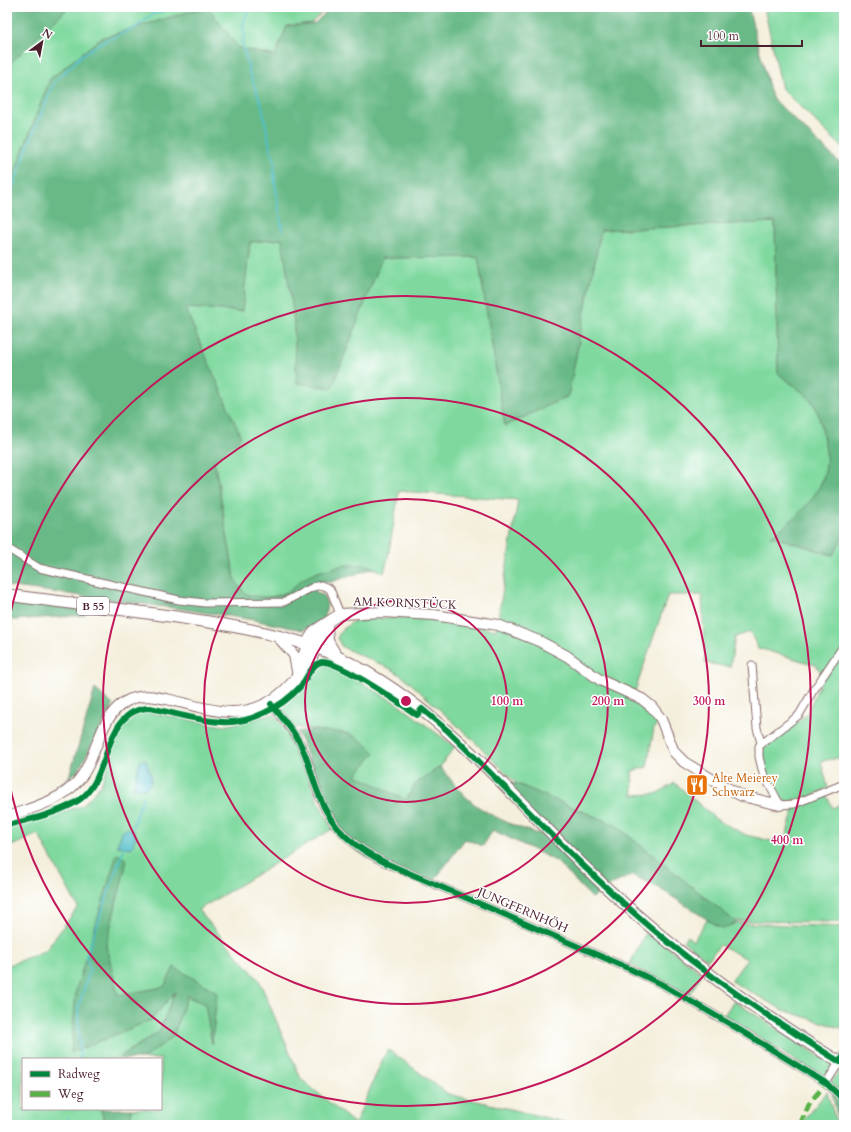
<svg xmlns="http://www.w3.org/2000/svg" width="851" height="1132" viewBox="0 0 851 1132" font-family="Cardo,serif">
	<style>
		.green { fill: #7fd99f; stroke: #647c65 }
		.forest { fill: #67b986; stroke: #586c58 }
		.water { fill: #52c0c8; stroke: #4e707a }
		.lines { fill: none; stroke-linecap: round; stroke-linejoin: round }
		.stream { stroke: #52c0c8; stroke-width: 2 }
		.street-casing { stroke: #866869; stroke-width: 9 }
		.secondary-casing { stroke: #866869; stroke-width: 12 }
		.primary-casing { stroke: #866869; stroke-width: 13 }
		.street { stroke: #fff; stroke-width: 7 }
		.secondary { stroke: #fff; stroke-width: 10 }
		.primary { stroke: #fff; stroke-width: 11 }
		.quiet { stroke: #57b146; stroke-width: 5; stroke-dasharray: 10 5; stroke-linecap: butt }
		.cycleway-casing { stroke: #fff; stroke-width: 8 }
		.cycleway { stroke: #00873e; stroke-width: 6 }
		.ring { fill: none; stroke: #c2185b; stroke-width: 2 }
		.labels { text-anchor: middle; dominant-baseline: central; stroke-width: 3; stroke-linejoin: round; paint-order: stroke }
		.shield { fill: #fff; stroke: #80626b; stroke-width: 1 }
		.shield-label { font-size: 11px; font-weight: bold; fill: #4a1f2b }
		.street-label { font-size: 12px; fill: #4a1f2b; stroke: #fff }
		.food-label { font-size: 12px; fill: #c56008; stroke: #fff; text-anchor: start }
		.centre { fill: #c2185b; stroke: #fff; stroke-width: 2 }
		.ring-label { font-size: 12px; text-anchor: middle; font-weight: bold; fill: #c2185b; stroke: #fff; stroke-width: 3; stroke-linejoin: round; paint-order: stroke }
	</style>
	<rect width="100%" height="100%" fill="#fff"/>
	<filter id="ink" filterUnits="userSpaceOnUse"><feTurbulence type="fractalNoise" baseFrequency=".025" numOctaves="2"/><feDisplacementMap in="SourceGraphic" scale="8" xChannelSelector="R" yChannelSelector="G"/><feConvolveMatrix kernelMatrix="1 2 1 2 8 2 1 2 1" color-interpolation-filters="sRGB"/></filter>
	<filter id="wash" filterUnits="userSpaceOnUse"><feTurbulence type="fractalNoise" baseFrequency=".012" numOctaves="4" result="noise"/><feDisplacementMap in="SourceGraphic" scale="16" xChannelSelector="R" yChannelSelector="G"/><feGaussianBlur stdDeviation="0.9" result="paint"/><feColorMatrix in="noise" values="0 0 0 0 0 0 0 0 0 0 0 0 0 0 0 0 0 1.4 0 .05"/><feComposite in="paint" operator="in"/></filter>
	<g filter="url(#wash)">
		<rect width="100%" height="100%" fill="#f4efdc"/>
		<path class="green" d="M69,7H205L101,38L50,79L7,193V66Z
			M207,7H328L311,23L287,26L275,56L238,48Z
			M764,7H844V149L782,89Z
			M775,222L778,373C787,381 806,393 813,403C819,412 821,424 823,435C825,445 828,458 826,468C820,498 795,520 772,536L832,555L844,535V757L821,761L828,788C819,792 803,801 794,802C770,804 760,762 764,745L790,728L807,714L823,676L816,665L758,648L750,632L735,637L730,667L705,663L702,595H668L634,694L661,719L654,728L647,767L632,771L633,795L656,794L675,783L717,820L746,835L784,844L794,808L826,795L833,808L844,802V922L734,921L615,825L517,784L472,739L407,680L393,670L342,647L337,638L342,630L352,622L379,618H434L496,630L518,500L399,491L388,557L384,573L368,565L303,579L290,591L269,598H258L244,594L235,580L214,459L184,308L242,311L250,242L283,239L293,311L297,382L331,387L382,258L478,257L505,426L568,396L601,230Z
			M321,664L333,666L398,704L455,747L440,767L416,783L406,800L356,775L348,733H333L292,726L279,708L291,700L315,669Z
			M141,711L224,726L274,714L299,748L316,797L332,829L198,910L259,980L301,1079L355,1124L384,1056L389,1050L448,1094L576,1125H131V1109H161V1059H143L173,1036L186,996L205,1004L212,1042L217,992L164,987L118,996L106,945L127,860L76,990L151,1020L176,990L159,1032L121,1056L120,1059H23V1109H101L105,1125H7V966L46,950L78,907L38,834L7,848V828L82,806L101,785L117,737L123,726Z
			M707,920L722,929L737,923L844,927V971L841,1001H844V1029L783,1010L731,981L747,959L720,945L708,960L683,941L687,936L693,941Z
			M647,930L702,974L688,997L630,964Z
			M734,1001L833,1065L824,1079L724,1015Z
			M841,1069L844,1071V1095L830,1083Z
			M827,1092L837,1125H799Z"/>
		<path class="forest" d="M7,7H69L7,66Z
			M205,7H208L238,48L275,56L287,26L315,23L332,7H572L584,11L586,7H748L772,98L844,167V535L833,555L771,536C793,521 824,494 826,465C827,455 825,445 823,435C821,424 819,412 813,403C806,393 787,381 778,373L775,222L601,230L568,396L505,426L478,257L382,258L332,388L297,383L293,311L282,239L250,242L242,311L185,308L241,437L214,460L235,580L245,594C260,598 275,599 289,591C295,588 298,581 303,579C320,569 356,559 374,568L331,582H318L315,593L323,595L327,604L325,616L316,625L302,630L254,620L181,609L7,586V193L50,79L101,38Z
			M7,601L85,610V615L13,620L7,618Z
			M95,689L113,705L78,771L55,788L69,777Z
			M313,730C344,734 351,728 375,753L356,775L406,800L416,783L440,767C450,778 460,793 473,803C488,815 532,836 551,835L500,781L517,784L615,825L737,923L722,929L659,888L632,875L613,884L592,898L556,861L493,830L483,846L465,839L430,886C394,870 358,859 332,829L338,825C321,795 312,763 297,732Z
			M117,854L127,860L106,945L118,995L164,987L174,967L217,992L212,1044L205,1004L187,996L173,1036L143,1059H120L121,1056L159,1032L175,992L151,1020L71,1053L76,990Z
			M831,1087L844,1100V1125H839Z
			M101,1109H131V1125H105Z"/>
		<path class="water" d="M146,759C148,771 157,782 145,789L133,787L140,761Z
			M127,828L134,831L136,836L132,848L117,846L122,832Z"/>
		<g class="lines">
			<path class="stream" d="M195,7L206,9L210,7
				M249,7L243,25L245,35L242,43L249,71L262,106L271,152L275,160L274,175L282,230
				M11,192L29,143L54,83L82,55L102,42L135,28L153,14L174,7
				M131,832L143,797
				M80,1059L78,1009L90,969L86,957L125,845
				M68,1118L71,1125"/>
		</g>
	</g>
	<g filter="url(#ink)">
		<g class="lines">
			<g class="street-casing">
				<path id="street" d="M7,548L39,568L179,600L205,603L284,602L313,587L321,585L330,589L340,614
					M844,645L813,691L799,715L759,746V757L763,773L780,805L794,804L844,784
					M752,665L757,728L761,743
					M270,703C281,717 294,731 302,747C310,763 313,780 319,796C332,830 357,849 388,864L630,969L663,985L730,1024L826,1083L844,1100
					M826,1083L844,1055"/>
			</g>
			<g class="secondary-casing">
				<path id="secondary" d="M327,625L328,641L338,658
					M277,636L294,655L297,671
					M296,677L309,639L314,631L340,614L383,612L434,615L498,625L539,641L567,656L600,680L642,699L652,707L661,719L674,752L684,762L718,783L742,796L780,805
					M7,817C31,808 60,801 77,782C98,759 97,719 125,702C141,692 158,697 175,701C193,705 213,712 232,712C259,712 279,699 296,678C301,671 307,666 311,659C317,648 321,635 327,623"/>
			</g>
			<g class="primary-casing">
				<path id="primary" d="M7,595C74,604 142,611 209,622C248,629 288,636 325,651C441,701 518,806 609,890C681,957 760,1014 844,1065"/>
			</g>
			<use href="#street" class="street"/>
			<use href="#secondary" class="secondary"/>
			<use href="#primary" class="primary"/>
			<path class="quiet" d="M800,1125L809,1104L826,1083"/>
			<g class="cycleway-casing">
				<path id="cycleway" d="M271,704C283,719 297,734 304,752C310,766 313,781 319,795C331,830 357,849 388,864L630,969L663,985L730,1024L826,1083L844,1100
					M7,825C29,820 68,811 84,796C111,772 104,709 150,708C173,713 198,721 222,722C250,724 282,707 300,687C306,680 312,663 322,662C339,661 401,704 417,715L422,709L448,731C515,796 578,865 648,925C708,977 773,1020 840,1062L844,1055"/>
			</g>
			<use href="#cycleway" class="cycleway"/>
		</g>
	</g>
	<g class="ring">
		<circle cx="406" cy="701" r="101"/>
		<circle cx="406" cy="701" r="202"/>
		<circle cx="406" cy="701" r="303"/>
		<path d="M7 631A405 405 0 1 1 7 771"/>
	</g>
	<defs>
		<g id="restaurant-square" transform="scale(1.15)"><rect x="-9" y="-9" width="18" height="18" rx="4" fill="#e8710a" stroke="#fff"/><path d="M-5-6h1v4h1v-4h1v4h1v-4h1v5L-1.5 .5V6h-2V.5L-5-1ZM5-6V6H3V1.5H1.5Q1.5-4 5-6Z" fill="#fff"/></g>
	</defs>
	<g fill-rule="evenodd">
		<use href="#restaurant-square" x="697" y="785"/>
	</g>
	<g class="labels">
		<rect class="shield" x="77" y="597" width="32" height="18" rx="3"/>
		<g class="shield-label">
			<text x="93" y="606">B 55</text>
		</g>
		<g class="street-label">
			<text transform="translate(405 603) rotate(2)">AM KORNSTÜCK</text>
			<text transform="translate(523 910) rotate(23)">JUNGFERNHÖH</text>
		</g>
		<g class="food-label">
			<text x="712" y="778">Alte Meierey<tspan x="712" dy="14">Schwarz</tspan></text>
		</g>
	</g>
	<circle cx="406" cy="701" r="6" class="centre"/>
	<g class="ring-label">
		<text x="507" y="705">100 m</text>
		<text x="608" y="705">200 m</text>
		<text x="709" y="705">300 m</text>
		<text x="787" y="844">400 m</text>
	</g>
	<rect width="851" height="1132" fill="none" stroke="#fff" stroke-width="24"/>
	<rect x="22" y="1058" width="140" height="52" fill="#ffffff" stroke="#b7a5aa"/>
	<rect x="30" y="1071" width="20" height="6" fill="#00873e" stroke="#b7a5aa"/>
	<text x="58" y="1078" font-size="12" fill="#4a1f2b">Radweg</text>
	<rect x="30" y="1091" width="20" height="6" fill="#57b146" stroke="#b7a5aa"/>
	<text x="58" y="1098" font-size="12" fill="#4a1f2b">Weg</text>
	<g transform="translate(42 42) rotate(32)" stroke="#ffffff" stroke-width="3" paint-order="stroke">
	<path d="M0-3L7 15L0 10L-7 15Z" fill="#4a1f2b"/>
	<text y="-6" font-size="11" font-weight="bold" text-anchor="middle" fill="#4a1f2b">N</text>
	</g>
	<path d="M701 40v6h101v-6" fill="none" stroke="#4a1f2b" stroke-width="2"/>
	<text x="707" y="40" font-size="12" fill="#4a1f2b" stroke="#ffffff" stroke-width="3" paint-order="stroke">100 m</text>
</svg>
